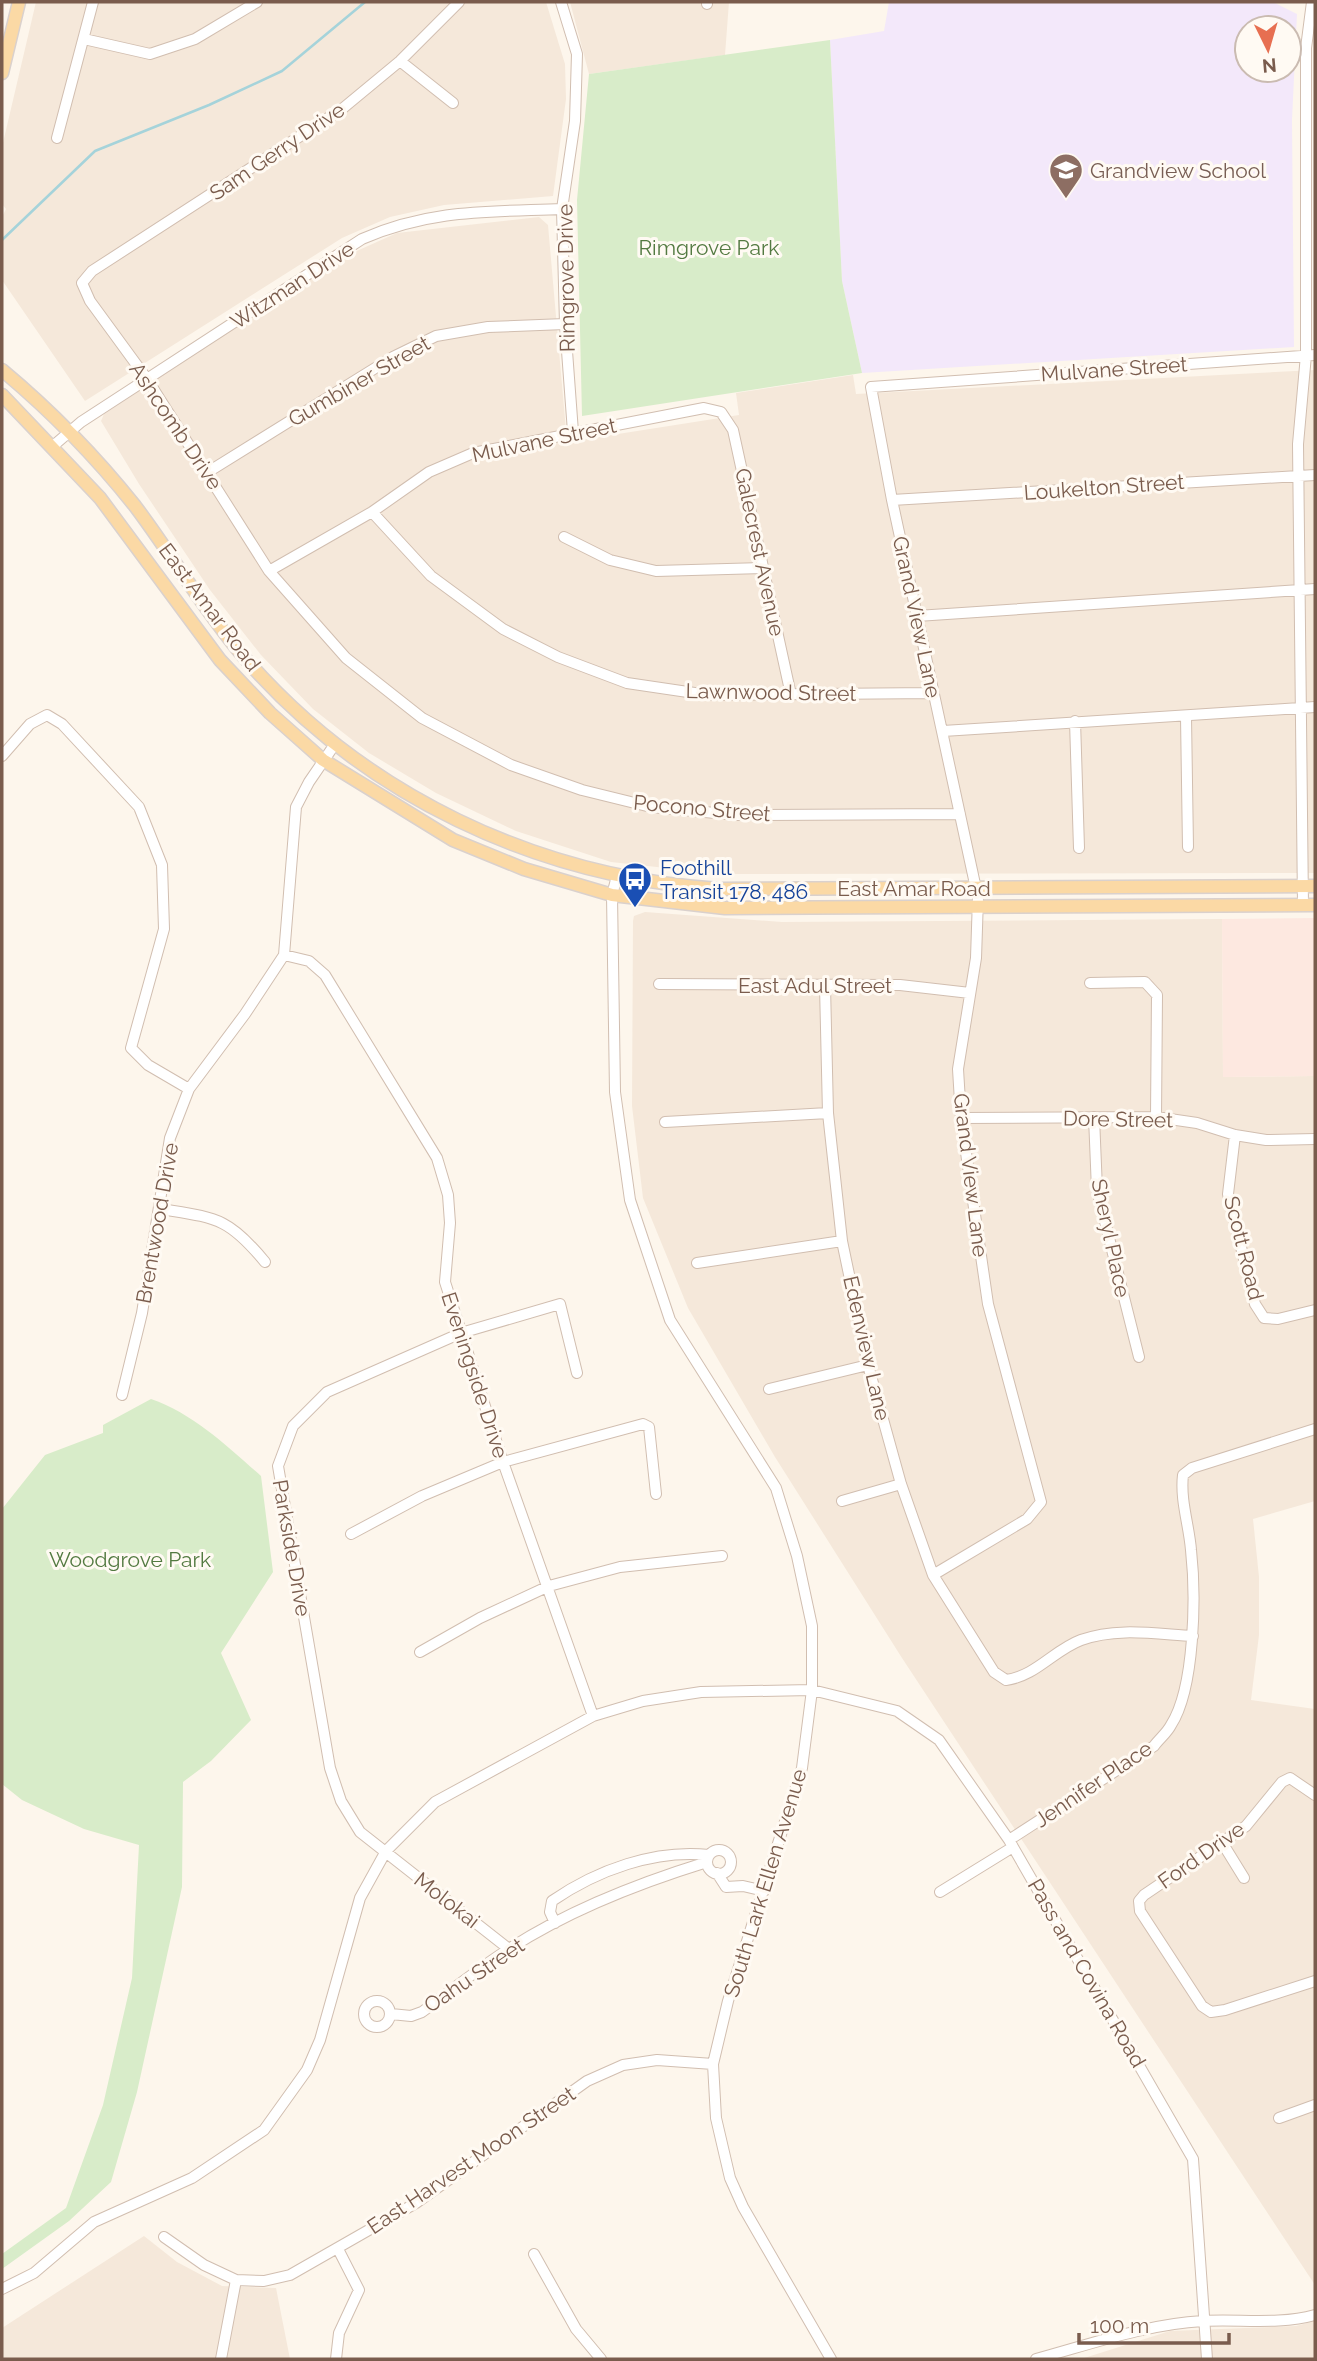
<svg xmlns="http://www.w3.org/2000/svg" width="1317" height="2361" viewBox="0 0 1317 2361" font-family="Raleway,sans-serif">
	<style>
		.residential { fill: #f5e8da }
		.commercial { fill: #fde8e0 }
		.education { fill: #f3e8fa; fill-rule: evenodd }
		.green { fill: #d8ecc9 }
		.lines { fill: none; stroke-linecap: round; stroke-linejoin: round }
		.stream { stroke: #a5d3da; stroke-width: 2.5 }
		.minor-casing { stroke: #d1beb0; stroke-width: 12 }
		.major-casing { stroke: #dad1cd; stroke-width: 15 }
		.minor { stroke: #fff; stroke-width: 10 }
		.major { stroke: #fbd9a5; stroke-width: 12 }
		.labels { text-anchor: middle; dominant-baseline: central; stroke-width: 6; stroke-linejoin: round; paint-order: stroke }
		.street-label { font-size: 21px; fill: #7a5c4d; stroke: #fffaf3 }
		.education-label { font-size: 21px; fill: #785e54; stroke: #fffaf3; text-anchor: start }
		.park-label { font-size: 21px; fill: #537a41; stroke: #fffaf3 }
		.transit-label { font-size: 21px; fill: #164399; stroke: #fffaf3; text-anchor: start }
	</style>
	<rect width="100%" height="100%" fill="#fdf6ec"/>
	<path class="residential" d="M36,2H546L565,64L566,99L553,196L444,205L390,217L342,238L85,401L2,280V217L6,209L2,204V147Z
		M570,2H729L725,55L589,74Z
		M539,217L548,225L567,442L739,415L736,393L853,375L856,394L1315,370V873L721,874L611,862L516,831L436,793L369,753L313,709L261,655L210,590L139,484L101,421L104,414L341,258L397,233Z
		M645,912L782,922L1222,919L1223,1077L1315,1076V1501L1253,1519L1259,1577V1635L1251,1700L1315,1709V2285L902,1658L775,1457L688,1308L643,1198L632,1106L633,921L634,916Z
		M144,2236L177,2262L222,2286L276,2288L290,2359H2V2328Z
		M1315,2321V2359H1081L1170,2331L1296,2326Z"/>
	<path class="commercial" d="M1315,918V1076L1223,1077L1222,919Z"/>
	<path class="education" d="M889,2H1273L1297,14L1292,120L1294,347L862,373L842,281L830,40L884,31ZM1247,28H1289V70H1247Z"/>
	<path class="green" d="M830,40L842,281L862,373L582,416L577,200L589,74Z
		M151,1399C194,1414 227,1446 261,1476L273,1572L221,1653L251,1720L211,1761L183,1782L182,1887L137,2092L111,2182L69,2221L2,2269V2254L66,2208L103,2105L132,1978L139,1845L84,1829L22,1800L2,1784V1509L45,1455L103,1433V1425Z"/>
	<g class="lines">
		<path class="stream" d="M2,240L95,151L209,105L282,71L365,2"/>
		<g class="minor-casing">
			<path id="minor" d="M459,2L400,61L342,109L92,271L82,283L90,301L147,379L269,571L346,658L422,718L511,765L582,790L651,807L737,815L960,814
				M561,2L577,54L575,121L562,209L565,324L573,432
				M707,4V2
				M84,39L150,54L195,39L257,2
				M400,61L453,103
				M57,138L93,2
				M53,446L81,422L362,239C431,209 488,212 562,209
				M208,472L393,357L436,336L488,327L565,324
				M892,500L1315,475
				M372,512L431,576L503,629L558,657L627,683L708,695L934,693
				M564,537L610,560L656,571L763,568
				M269,571L372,512L429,472L473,453L704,408L721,412L733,430L791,695
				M917,616L1315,589
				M1186,717L1188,847
				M1075,721L1079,848
				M943,731L1315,707
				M2,756L30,724L47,715L62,724L139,807L162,865L164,929L131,1048L148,1065L189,1089
				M617,876L612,895L615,1092L630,1200L670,1320L776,1488L797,1556L812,1626V1690L802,1768L728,2001L713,2064L716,2118L730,2178L743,2207L831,2359
				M1303,906L1298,444L1306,355V48L1312,2
				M284,955L309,961L325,975L437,1158L448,1195L450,1223L445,1282L503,1462L593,1716
				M1090,983L1145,982L1157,995L1156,1117
				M659,984L900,985L970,993
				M825,986L828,1113L842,1241L868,1365L901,1484L933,1575L994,1672L1006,1680C1036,1676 1054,1650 1081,1640C1117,1627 1156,1634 1193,1636
				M1094,1117L1097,1190L1139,1357
				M961,1118L1156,1117L1197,1123L1235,1135L1266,1140L1315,1139
				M665,1122L828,1113
				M1235,1135L1228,1194L1255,1304L1264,1318L1278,1319L1315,1310
				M161,1209C216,1218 228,1217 265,1262
				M697,1263L842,1241
				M769,1389L868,1365
				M122,1395L142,1313L170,1138L189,1089L245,1014L284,955L296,807L309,782L335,744
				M842,1501L901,1484
				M351,1534L422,1496L503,1462L643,1424L649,1427L656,1494
				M933,1575L1027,1519L1041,1502L988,1304L961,1118L958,1069L976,958L978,898L892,500L871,387L1315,355
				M420,1652L480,1618L549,1586L620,1567L722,1556
				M1315,1795L1290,1778L1282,1782L1246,1826L1144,1895L1139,1901L1140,1911L1202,2006L1211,2012L1225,2010L1315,1981
				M1009,1840L1154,1746C1159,1739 1167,1733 1171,1725C1195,1688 1196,1595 1191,1550C1189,1525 1180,1500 1183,1475L1192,1468L1315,1429
				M1223,1844L1244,1878
				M707 1862a12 12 0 1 1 24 0a12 12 0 1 1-24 0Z
				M717,1873L726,1887L743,1886L764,1891
				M940,1892L1013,1847
				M555,1923L550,1912L552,1901C597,1870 655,1849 709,1855
				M509,1949L360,1832L341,1801L330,1768L278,1466L293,1426L327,1392L461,1333L560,1304L577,1373
				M364 2014a13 13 0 1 1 26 0a13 13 0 1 1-26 0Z
				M391,2014L411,2016L422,2012C451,1991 479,1968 509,1949C569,1910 639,1883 707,1862
				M1279,2118L1315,2105
				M164,2237L204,2265L236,2280L264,2281L290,2275L416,2203L587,2081L623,2065L657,2060L713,2064
				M534,2254L576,2329L601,2359
				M2,2289L34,2273L94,2222L192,2178L264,2130L307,2070L320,2040L360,1898L386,1851L435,1802L593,1716L643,1701L701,1692L812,1690L897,1711L939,1740L1009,1840L1193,2159L1207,2359
				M221,2359L236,2280
				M336,2359L339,2333L359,2290L338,2249
				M1036,2359C1091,2344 1147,2324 1203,2321C1241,2319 1279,2325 1315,2315"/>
		</g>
		<g class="major-casing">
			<path id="major" d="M2,73L19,2
				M2,370C50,410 96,457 135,506C172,555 203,609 243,656C363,795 536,877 719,889L1315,886
				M2,395L100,498L220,660L270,713L323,760L453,840L524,869L612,895L725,908L1315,905"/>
		</g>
		<use href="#minor" class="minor"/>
		<use href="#major" class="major"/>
	</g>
	<defs>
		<g id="school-pin" transform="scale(1.75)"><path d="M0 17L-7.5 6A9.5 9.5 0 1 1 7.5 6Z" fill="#8d6e63" stroke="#fffaf3"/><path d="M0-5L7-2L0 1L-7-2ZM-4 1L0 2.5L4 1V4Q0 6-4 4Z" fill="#fff"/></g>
		<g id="bus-pin" transform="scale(1.75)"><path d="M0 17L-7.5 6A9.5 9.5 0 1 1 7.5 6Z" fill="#1a4fb4" stroke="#fffaf3"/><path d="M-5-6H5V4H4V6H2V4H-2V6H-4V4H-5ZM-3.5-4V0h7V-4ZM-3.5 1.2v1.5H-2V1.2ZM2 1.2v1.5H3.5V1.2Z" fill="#fff"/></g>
	</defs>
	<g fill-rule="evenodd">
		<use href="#school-pin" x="1066" y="170"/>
		<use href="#bus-pin" x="635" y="879"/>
	</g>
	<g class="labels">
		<g class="street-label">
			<text transform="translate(277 151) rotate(-34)">Sam Gerry Drive</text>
			<text transform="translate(566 278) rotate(-91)">Rimgrove Drive</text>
			<text transform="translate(292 285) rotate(-33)">Witzman Drive</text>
			<text transform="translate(1114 369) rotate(-4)">Mulvane Street</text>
			<text transform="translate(359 381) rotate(-30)">Gumbiner Street</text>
			<text transform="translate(176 426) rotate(56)">Ashcomb Drive</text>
			<text transform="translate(544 440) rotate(-12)">Mulvane Street</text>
			<text transform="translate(1104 487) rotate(-4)">Loukelton Street</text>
			<text transform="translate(760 552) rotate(78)">Galecrest Avenue</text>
			<text transform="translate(210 607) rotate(53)">East Amar Road</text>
			<text transform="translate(917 617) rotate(78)">Grand View Lane</text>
			<text transform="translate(771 692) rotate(1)">Lawnwood Street</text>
			<text transform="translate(702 808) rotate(5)">Pocono Street</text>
			<text x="914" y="888">East Amar Road</text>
			<text x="815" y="985">East Adul Street</text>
			<text transform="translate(1118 1119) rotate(1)">Dore Street</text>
			<text transform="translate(971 1175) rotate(83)">Grand View Lane</text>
			<text transform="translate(157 1223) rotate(-80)">Brentwood Drive</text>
			<text transform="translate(1111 1238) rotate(78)">Sheryl Place</text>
			<text transform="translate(1244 1248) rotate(76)">Scott Road</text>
			<text transform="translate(867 1348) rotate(77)">Edenview Lane</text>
			<text transform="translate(475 1375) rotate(72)">Eveningside Drive</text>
			<text transform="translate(292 1548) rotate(80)">Parkside Drive</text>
			<text transform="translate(1093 1784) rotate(-34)">Jennifer Place</text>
			<text transform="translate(1201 1855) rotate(-35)">Ford Drive</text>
			<text transform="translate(765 1883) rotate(-73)">South Lark Ellen Avenue</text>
			<text transform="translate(447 1900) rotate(38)">Molokai</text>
			<text transform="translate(1087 1973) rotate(60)">Pass and Covina Road</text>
			<text transform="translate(474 1975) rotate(-34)">Oahu Street</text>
			<text transform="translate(471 2160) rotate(-34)">East Harvest Moon Street</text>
		</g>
		<g class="education-label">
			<text x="1090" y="170">Grandview School</text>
		</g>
		<g class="park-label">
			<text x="709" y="247">Rimgrove Park</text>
			<text x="130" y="1559">Woodgrove Park</text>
		</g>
		<g class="transit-label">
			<text x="660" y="867">Foothill<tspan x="660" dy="24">Transit 178, 486</tspan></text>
		</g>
	</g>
	<rect width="1317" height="2361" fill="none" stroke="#7a5c4d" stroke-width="7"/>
	<g transform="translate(1268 49) rotate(175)"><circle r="33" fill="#fffaf3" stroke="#cabbb1" stroke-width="2"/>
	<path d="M0-5L12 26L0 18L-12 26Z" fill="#e76f51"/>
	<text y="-10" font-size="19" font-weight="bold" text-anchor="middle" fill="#7a5c4d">N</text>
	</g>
	<path d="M1079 2333v10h150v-10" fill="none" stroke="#7a5c4d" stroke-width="3.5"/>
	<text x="1090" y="2333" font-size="21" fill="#7a5c4d" stroke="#fffaf3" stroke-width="5" paint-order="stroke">100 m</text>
</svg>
